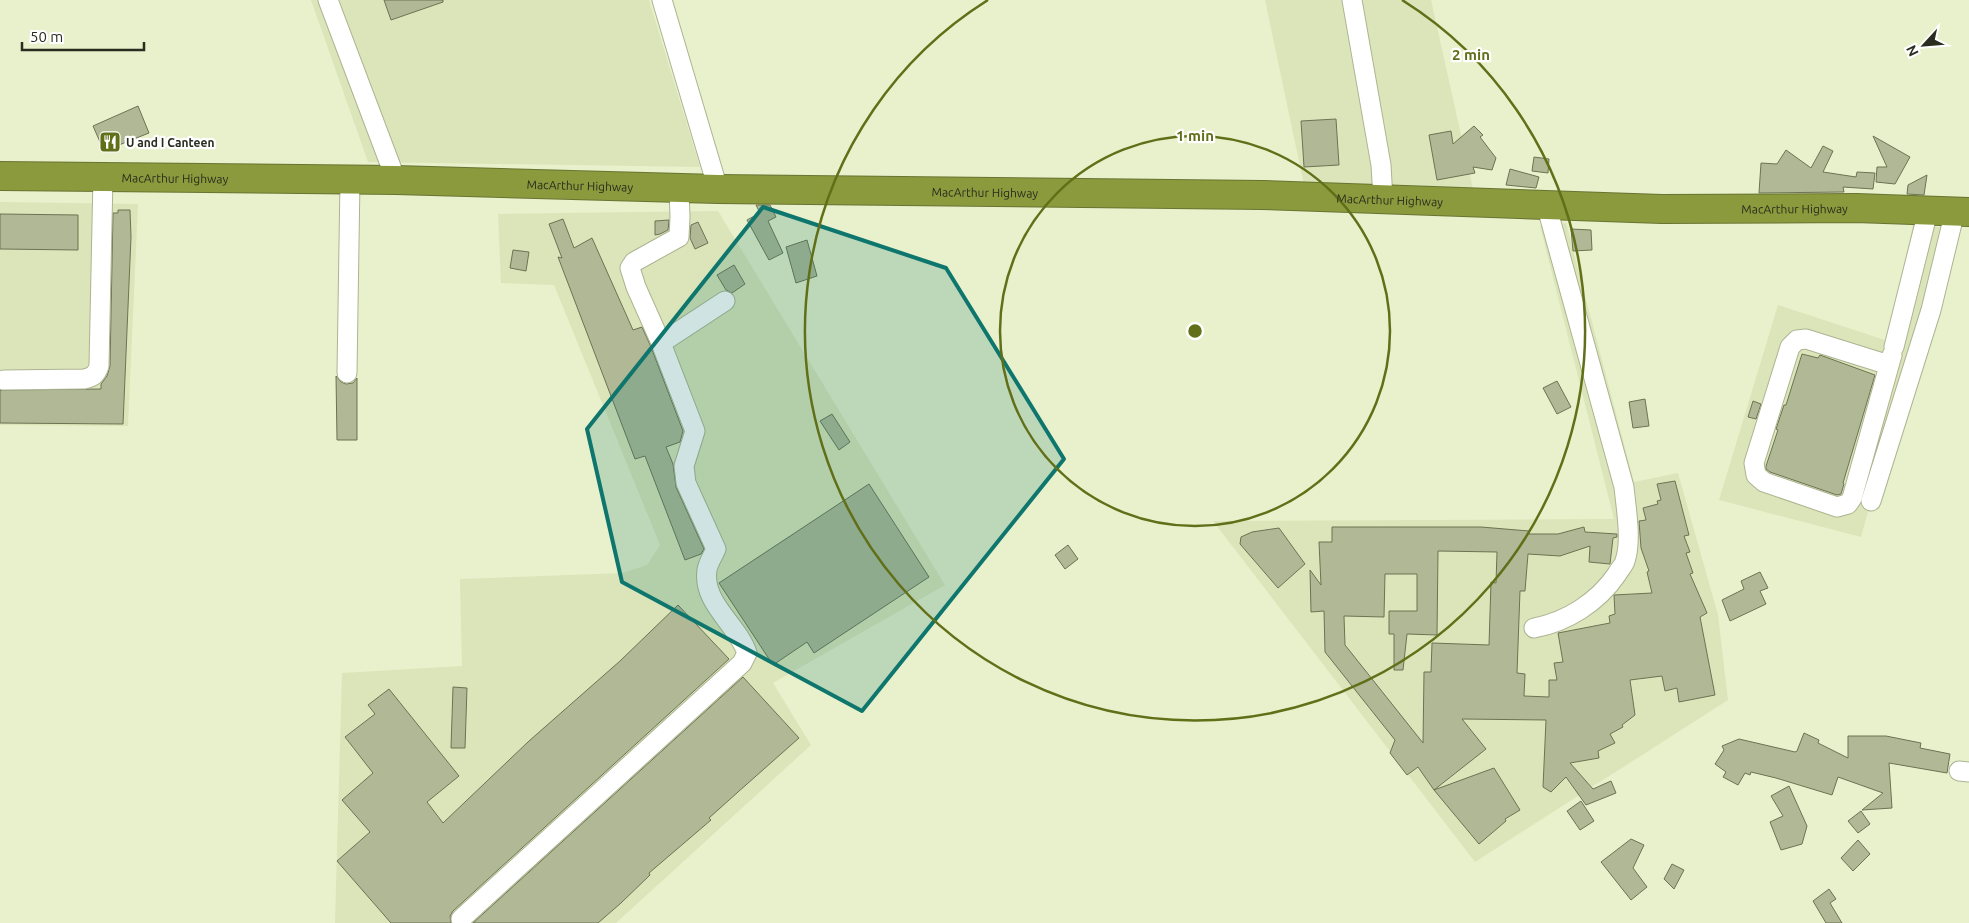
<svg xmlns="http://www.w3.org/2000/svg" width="1969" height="923" viewBox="0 0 1969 923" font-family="Ubuntu,sans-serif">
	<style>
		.built { fill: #dbe5b9 }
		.building { fill: #b0b895; stroke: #6c7353; fill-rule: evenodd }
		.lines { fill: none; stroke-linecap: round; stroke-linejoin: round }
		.minor-casing { stroke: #acb491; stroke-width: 21 }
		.highway-casing { stroke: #687432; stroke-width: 30 }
		.minor { stroke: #fff; stroke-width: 19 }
		.highway { stroke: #8a9a3c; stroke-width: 28 }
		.marked { fill: #0f766e; fill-opacity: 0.2; stroke: #0f766e; stroke-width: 4; stroke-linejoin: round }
		.ring { fill: none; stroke: #626f19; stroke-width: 2.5 }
		.labels { text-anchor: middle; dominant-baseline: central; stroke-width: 4.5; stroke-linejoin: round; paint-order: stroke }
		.poi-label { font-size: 12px; font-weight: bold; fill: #292c1e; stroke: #fff; text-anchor: start }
		.street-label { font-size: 12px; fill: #292c1e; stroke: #fff }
		.centre { fill: #626f19; stroke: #fff; stroke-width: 2.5 }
		.ring-label { font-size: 15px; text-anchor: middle; font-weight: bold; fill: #626f19; stroke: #fff; stroke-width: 4.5; stroke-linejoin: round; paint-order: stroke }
	</style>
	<rect width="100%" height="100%" fill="#e8f1cc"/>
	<path class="built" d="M311,0H649L700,167L368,162Z
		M1265,0H1431L1473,189L1304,185Z
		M0,202L138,204L128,426L0,425Z
		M718,211L945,585L773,683L811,745L616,923H335L342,673L462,666L460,579L622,573L647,565L660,545L554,285L501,283L498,214Z
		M1566,223L1634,482L1678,473L1718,615L1728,700L1475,862L1213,521L1614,519L1540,226Z
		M1913,224L1947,228L1861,537L1719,500L1778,305L1888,341Z"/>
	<path class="building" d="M384,0H443V2L391,20Z
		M138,106L149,133L104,151L93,126Z
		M1336,119L1339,165L1304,167L1301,121Z
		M1474,126L1483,135L1480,137L1496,158L1492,170L1473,167L1475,173L1437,180L1429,135L1451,131L1453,144Z
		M1873,136L1910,157L1895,184L1876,182L1877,167H1887Z
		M1823,146L1833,151L1823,172L1856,177L1857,172L1875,173L1873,189L1843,187L1844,192L1759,193L1761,163L1777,164L1786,150L1811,168Z
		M1534,157L1549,159L1548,173L1532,171Z
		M1510,169L1539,177L1536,188L1506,185Z
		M1927,175L1924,195L1907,194L1908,185Z
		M756,205H770L776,217L768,221L783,253L769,260L747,220L760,213Z
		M118,210H130L131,237L123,424L0,423V390L101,389V384L107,376L110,366L113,213H118Z
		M0,214L78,215V250L0,249Z
		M563,219L574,248L592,238L633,330L642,327L651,347L683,431L680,442L666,447L673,464L676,487L704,549L701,554L685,560L645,456L635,459L558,257L562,258L549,224Z
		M669,220L668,230L660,234L655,235V221Z
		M698,222L708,243L695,249L690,238L691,225Z
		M1571,229L1591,230L1592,250L1573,251Z
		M807,240L817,276L796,283L786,247Z
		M513,250L529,252L526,271L510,268Z
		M734,265L745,284L732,293L726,290L717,275Z
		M1802,354L1818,358L1820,355L1875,375L1843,483L1844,484L1841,494L1837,495L1770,472L1766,469V466L1778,430L1776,429L1784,405H1786Z
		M336,376L341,382L346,384L353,383L357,378V440H337Z
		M1557,381L1571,407L1557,414L1543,388Z
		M1645,399L1649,426L1633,428L1629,402Z
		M1753,401L1761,404L1756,419L1748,417Z
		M832,414L850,442L839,450L820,421Z
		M1675,481L1689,535L1684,536L1690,552L1686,553L1693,573L1690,574L1707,613L1700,617L1715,695L1679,702L1677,688L1665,691L1662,676L1630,680L1635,715L1622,725L1623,727L1610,734L1615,743L1598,751L1599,758L1570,763L1593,789L1611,781L1616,793L1586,805L1566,777L1551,792L1543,787L1546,720L1462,719L1486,749L1434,790L1418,767L1407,775L1390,753L1395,740L1325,652L1324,611L1311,612L1310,570L1321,585L1319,542H1332V527H1481L1529,531V534H1558L1584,527L1585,532L1617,534V537L1613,538L1610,564L1589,562L1590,546L1560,556L1528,554L1525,591H1520L1517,673L1525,674L1524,696L1549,697V680H1557L1554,663L1563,662L1558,633L1610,623L1609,616L1615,614L1614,595L1652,593L1647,572L1649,571L1641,548L1639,521L1646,520L1643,508L1658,504L1657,501L1661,500L1657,484ZM1438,551L1497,552L1496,583L1491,582L1489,645L1432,643L1431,672H1424L1423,743L1345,645L1344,616L1384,617L1385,574H1417V611H1389V634H1394V670H1403L1407,634L1437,635Z
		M869,484L929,577L814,653L807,642L773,665L719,583Z
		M1279,528L1305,564L1278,588L1240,544L1241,537L1252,532Z
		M1068,545L1078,559L1065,569L1055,555Z
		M1760,572L1768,588L1760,591L1766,604L1730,621L1722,600L1744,589L1741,581Z
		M678,605L729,659L453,911L450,916L451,923H391L337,861L370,832L342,800L373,773L345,737L375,714L368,705L389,689L459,776L427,802L443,823L529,741L620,661Z
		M743,677L799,738L738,792L709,818L711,820L649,873L650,875L621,903L598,923H473Z
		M453,687L467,688L465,748H451Z
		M1804,733L1819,740L1818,743L1848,758V736H1886L1921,743L1920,748L1950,754L1947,773L1889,763L1892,808L1862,810L1883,793L1838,777L1832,795L1776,778L1751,772L1750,775L1745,773L1738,785L1723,777L1726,772L1715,764L1724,750L1722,746L1739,739L1795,752L1797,751Z
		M1494,768L1520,810L1505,819L1506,821L1479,844L1434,790Z
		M1789,786L1807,826L1802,844L1781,850L1770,822L1783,816L1771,796Z
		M1581,801L1594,821L1580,830L1567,811Z
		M1861,811L1870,824L1858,833L1848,821Z
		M1631,839L1644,845L1633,868L1647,887L1631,900L1601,862Z
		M1858,840L1870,854L1853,871L1841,858Z
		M1672,864L1684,870L1674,889L1664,879Z
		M1829,889L1836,899L1830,903L1842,923H1826L1813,901Z"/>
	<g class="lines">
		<g class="minor-casing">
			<path id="minor" d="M328,0L396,180
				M662,0L718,189
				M1352,0L1381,165L1383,199
				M661,343L725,301
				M1894,347L1928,211
				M1889,365L1806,339L1797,340L1790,347L1754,463L1756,475L1764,482L1837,507L1848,504L1852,498L1892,355
				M347,373L350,180
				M4,380L84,379C93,377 96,375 99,366L103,177
				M1871,501L1931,310L1955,211
				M1534,628C1567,622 1598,602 1617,574C1619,570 1624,565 1625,561C1632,541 1626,508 1624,487L1546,204
				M1959,771L1969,772
				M461,919L742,663L747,653C738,625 702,603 707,570C708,563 713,556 716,549L686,483L684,466L695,431L661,343L636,287L630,268L634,262L679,237L680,217L679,188"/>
		</g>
		<g class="highway-casing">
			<g id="highway">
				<path id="s1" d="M0,176L396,180L718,189L1262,195L1662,209L1856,208L1969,212"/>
			</g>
		</g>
		<use href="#minor" class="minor"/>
		<use href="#highway" class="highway"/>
	</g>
	<path class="marked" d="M763,207L946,268L1064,459L862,711L622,582L587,429Z"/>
	<g class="ring">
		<circle cx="1195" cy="331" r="195"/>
		<path d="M1402 0A390 390 0 1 1 988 0"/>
	</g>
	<defs>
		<g id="restaurant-square" transform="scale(1.125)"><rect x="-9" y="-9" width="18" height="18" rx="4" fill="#626f19" stroke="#fff"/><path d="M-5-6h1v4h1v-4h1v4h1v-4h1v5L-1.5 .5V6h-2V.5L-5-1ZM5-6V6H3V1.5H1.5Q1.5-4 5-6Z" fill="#fff"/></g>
	</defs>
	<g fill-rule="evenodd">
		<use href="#restaurant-square" x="110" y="142"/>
	</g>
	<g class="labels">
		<g class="poi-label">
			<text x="126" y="142">U and I Canteen</text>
		</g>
		<g class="street-label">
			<text stroke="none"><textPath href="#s1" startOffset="175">MacArthur Highway</textPath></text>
			<text stroke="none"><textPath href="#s1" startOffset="580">MacArthur Highway</textPath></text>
			<text stroke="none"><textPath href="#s1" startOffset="985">MacArthur Highway</textPath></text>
			<text stroke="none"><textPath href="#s1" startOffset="1390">MacArthur Highway</textPath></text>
			<text stroke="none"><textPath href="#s1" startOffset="1795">MacArthur Highway</textPath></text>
		</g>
	</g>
	<circle cx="1195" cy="331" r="8" class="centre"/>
	<g class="ring-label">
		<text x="1471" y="60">2 min</text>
		<text x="1195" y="141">1 min</text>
	</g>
	<g transform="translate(1924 45) rotate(244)" stroke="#ffffff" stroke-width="4" paint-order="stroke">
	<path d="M0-4L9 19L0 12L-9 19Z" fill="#292c1e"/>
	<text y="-8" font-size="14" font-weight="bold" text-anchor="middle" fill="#292c1e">N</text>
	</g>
	<path d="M22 42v8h122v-8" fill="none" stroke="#292c1e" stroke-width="2.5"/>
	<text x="30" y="42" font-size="15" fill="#292c1e" stroke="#ffffff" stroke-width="4" paint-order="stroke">50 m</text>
</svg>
